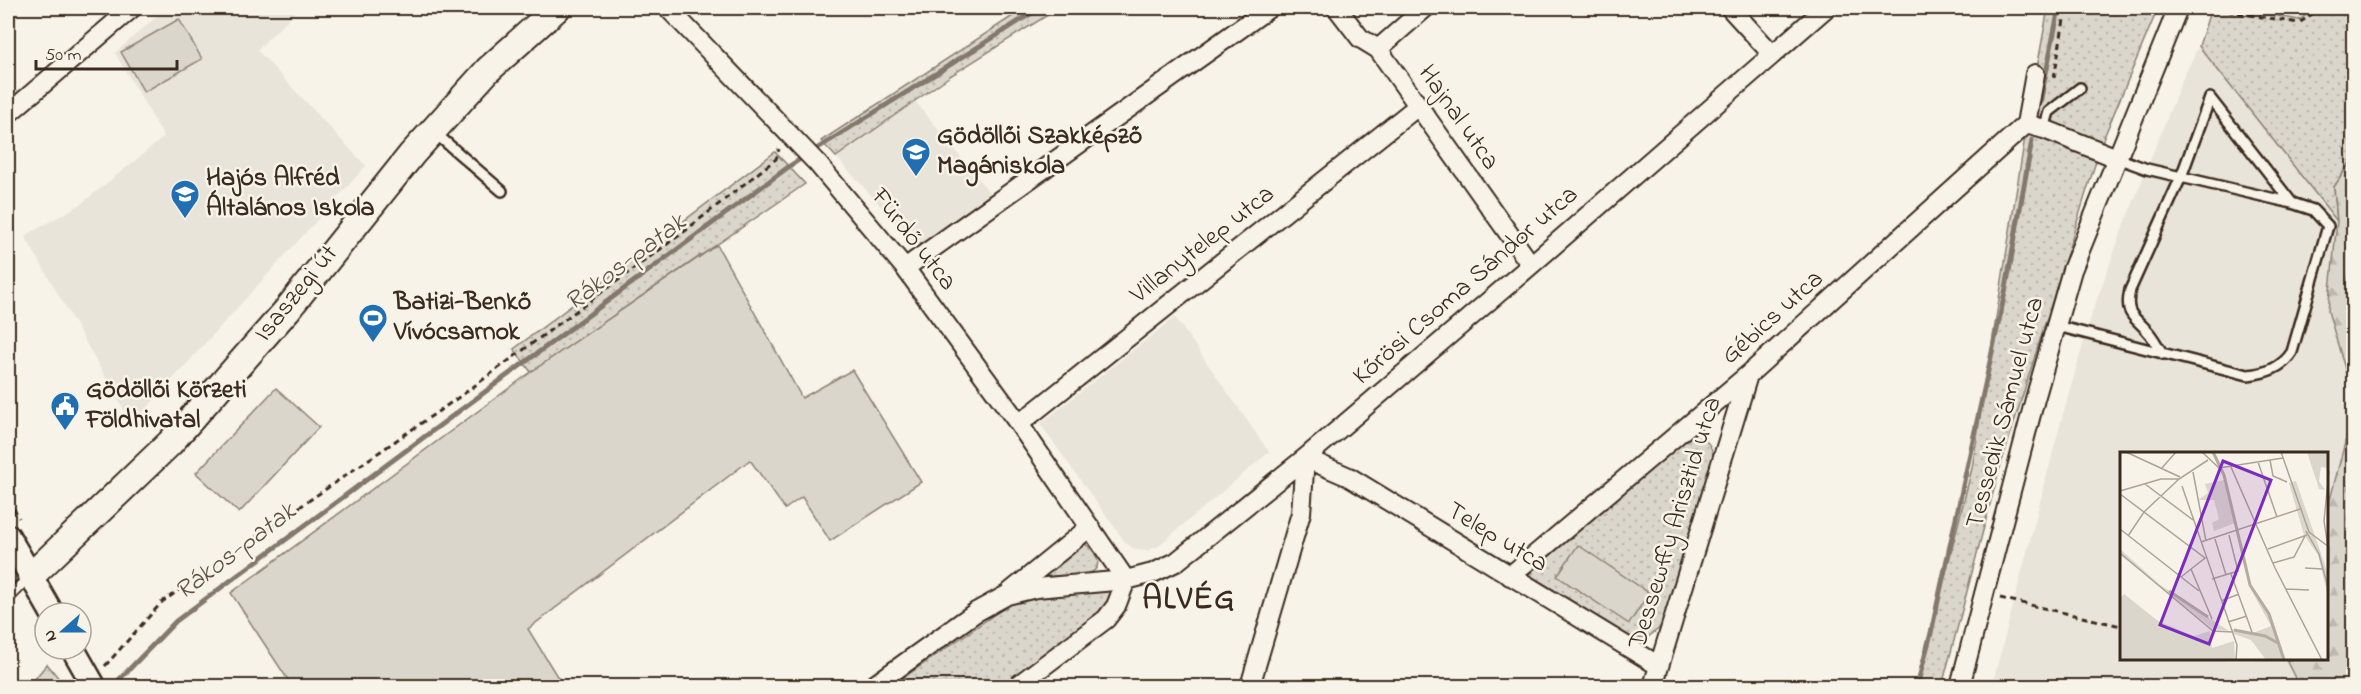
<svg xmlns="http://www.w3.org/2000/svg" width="2361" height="694" viewBox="0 0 2361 694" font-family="'Indie Flower',sans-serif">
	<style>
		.built { fill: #e9e4d9 }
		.grass { fill: url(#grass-dots); stroke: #8b8074; stroke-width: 1.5 }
		.forest { fill: url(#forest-firs); stroke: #8b8074; stroke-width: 1.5 }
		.park { fill: url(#park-crowns); stroke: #8b8074; stroke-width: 1.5 }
		.garden { fill: #dbd6cb; stroke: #8b8074; stroke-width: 1.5 }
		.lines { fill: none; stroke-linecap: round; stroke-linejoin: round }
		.stream { stroke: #84786c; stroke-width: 5 }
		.service-casing { stroke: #3b2a1e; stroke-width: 14 }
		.minor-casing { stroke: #3b2a1e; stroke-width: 22 }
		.tertiary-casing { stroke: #3b2a1e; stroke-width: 27 }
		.secondary-casing { stroke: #3b2a1e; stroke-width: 30 }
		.path { stroke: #3b2a1e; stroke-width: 3; stroke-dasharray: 6 4.5; stroke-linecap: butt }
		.service { stroke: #f7f3e8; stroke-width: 9 }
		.minor { stroke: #f7f3e8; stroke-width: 18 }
		.tertiary { stroke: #f7f3e8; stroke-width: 22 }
		.secondary { stroke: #f7f3e8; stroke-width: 26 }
		.labels { text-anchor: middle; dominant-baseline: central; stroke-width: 5; stroke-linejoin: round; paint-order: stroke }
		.street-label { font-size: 26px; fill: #3b2a1e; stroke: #f7f3e8 }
		.poi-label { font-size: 26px; font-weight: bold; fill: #3b2a1e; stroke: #f7f3e8; text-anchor: start }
		.water-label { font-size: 27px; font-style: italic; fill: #5f5145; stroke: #f7f3e8 }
		.district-label { font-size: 32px; font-weight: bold; letter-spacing: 1.5px; fill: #3b2a1e; stroke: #f7f3e8 }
		.inset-river { fill: none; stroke: #b4aca0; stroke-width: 3 }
		.inset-road { fill: none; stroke: #aca397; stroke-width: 1.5 }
		.view { fill: #7b2cbf; fill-opacity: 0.15; stroke: #7b2cbf; stroke-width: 3 }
		.inset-edge { fill: none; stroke: #3b2a1e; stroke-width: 3 }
	</style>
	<defs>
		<pattern id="grass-dots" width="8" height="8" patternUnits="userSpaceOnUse" patternTransform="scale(1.5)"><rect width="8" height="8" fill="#dbd6cb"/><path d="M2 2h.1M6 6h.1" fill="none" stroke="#bdb8ae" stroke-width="1.8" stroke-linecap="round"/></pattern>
		<pattern id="forest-firs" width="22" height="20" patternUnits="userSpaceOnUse" patternTransform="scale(1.5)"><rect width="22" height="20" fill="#dbd6cb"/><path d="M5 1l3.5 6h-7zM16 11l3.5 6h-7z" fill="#bdb8ae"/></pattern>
		<pattern id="park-crowns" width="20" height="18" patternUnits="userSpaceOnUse" patternTransform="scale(1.5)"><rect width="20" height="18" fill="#dbd6cb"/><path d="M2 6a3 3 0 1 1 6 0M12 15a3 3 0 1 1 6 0" fill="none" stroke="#bdb8ae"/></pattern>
	</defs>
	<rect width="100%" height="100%" fill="#f7f3e8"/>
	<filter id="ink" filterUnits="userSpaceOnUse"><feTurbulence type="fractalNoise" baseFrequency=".0167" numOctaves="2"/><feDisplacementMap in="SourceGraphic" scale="12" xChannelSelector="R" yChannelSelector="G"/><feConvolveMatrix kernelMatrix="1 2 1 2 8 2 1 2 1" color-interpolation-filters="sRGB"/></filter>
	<g filter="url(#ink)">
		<path class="built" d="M166,8H299L257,50L366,166L132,424L25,236L81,204L164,137L115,53Z
			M2236,8H2316L2299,20Z
			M2199,46L2337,221L2328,311L2353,396V412L2327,511L2326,454H2121V660H2286L2299,686H1992L2060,425L2092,313L2121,233L2182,80Z
			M915,101L994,198L921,250L836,157Z
			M1175,317L1269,452L1157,547L1146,551L1135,550L1125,542L1040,424Z"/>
		<path class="grass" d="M1025,8H1059L950,76L836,157L821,141Z
			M2048,8H2158L2102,142L1998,474L1942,686H1918L1972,468L2029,112Z
			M2211,8H2236L2299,20L2316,8H2353V158L2334,187L2337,221L2199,46Z
			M775,152L805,184L531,372L514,349Z
			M1695,437C1708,439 1712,446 1714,459L1661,627L1648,637L1631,639L1533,581L1531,571L1536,562L1687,438Z
			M1085,544C1097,551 1105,568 1088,574L1044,577V575L1080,545Z
			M1106,591L1112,592L1114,595L1097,620L1002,686H892L1008,605L1028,599Z"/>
		<path class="forest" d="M2353,158V396L2328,311L2337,221L2334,187Z
			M2353,412V686H2299L2286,660H2326L2327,511Z"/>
		<path class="park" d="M47,664L65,686H29Z"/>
		<path class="garden" d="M179,19L202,59L144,92L121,52Z
			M717,245L802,398L852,370L921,482L830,541L802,497L785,509L750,460L528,629L563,686H292L231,593L531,372Z
			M276,388L319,427L239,513L196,473Z
			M1578,545L1649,593L1629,624L1557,576Z"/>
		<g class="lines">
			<path class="stream" d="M2040,103L2059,8
				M113,686L176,621L791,165L1040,8
				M1917,686L1931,633L2006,288L2032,140"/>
			<g class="service-casing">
				<path id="service" d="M2044,129L2049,112L2080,88
					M434,132L502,191
					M2057,326L2248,375C2266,373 2282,368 2292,352L2328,226L2313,210L2292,203L2147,169L2117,158
					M2163,354C2158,347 2154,339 2149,333C2135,316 2124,316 2130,290L2181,177L2210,98L2292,203
					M8,598L29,577"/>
			</g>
			<g class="minor-casing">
				<path id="minor" d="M668,8L817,163L905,268L1019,424L1126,580
					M1337,8L1360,38L1378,49L1531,265
					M1730,8L1772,54
					M1378,49L1425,8
					M8,114L132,8
					M2026,124L2044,129L2117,158
					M905,268L1269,8
					M1019,424L1418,106
					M1510,576L1748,375L2026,124L2035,74
					M1010,592L1090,527
					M873,686L976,612L1007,595L1036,588L1126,580L1153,573L1176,562L1305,458L1531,265L1826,8
					M1017,686L1106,619L1116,606L1126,580
					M1250,686L1301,513L1305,458L1349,477L1659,666
					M1653,686L1748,375
					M1960,686L2035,399L2072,270L2178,8"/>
			</g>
			<g class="tertiary-casing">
				<path id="tertiary" d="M8,536L52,613
					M73,649L94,686"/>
			</g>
			<g class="secondary-casing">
				<path id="secondary" d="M31,576L170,443L287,310L412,154L488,70L557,8"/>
			</g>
			<path class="path" d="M2207,8L2299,23L2321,8
				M2054,78L2066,8
				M8,499L19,518
				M2000,598L2121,626
				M38,628L45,640
				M105,666L162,602L462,395L681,234L776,159L779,149"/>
			<use href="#service" class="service"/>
			<use href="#minor" class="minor"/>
			<use href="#tertiary" class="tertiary"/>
			<use href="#secondary" class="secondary"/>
		</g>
	</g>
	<defs>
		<g id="school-pin" transform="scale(1.5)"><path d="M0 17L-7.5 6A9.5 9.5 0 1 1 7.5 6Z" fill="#1f6fb2" stroke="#f7f3e8"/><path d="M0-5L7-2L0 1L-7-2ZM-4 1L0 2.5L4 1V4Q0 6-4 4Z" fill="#fff"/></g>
		<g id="stadium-pin" transform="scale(1.5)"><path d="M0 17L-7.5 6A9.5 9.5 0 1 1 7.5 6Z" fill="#1f6fb2" stroke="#f7f3e8"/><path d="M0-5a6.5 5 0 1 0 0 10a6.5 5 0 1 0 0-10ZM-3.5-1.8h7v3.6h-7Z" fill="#fff"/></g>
		<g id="civic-pin" transform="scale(1.5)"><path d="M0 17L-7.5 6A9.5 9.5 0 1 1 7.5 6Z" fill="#1f6fb2" stroke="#f7f3e8"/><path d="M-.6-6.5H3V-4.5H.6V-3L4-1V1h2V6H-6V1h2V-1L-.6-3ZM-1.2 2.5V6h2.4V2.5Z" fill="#fff"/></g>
	</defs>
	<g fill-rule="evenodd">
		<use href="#school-pin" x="916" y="152"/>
		<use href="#school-pin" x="185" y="194"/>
		<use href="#stadium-pin" x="373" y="318"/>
		<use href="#civic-pin" x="65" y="406"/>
	</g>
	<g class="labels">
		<g class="street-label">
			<text transform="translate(1458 118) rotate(55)">Hajnal utca</text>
			<text transform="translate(913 240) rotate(52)">Fürdő utca</text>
			<text transform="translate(1203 245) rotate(-38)">Villanytelep utca</text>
			<text transform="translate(1466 286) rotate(-41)">Kőrösi Csoma Sándor utca</text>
			<text transform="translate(297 294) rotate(-51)">Isaszegi út</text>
			<text transform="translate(1773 318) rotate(-42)">Gébics utca</text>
			<text transform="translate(2006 413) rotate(-75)">Tessedik Sámuel utca</text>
			<text transform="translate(1676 523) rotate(-73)">Dessewffy Arisztid utca</text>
			<text transform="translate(1497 538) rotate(31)">Telep utca</text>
		</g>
		<g class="poi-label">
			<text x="937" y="137">Gödöllői Szakképző<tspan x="937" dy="30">Magániskola</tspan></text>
			<text x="206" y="179">Hajós Alfréd<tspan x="206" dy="30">Általános Iskola</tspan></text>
			<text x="394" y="303">Batizi-Benkő<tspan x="394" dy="30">Vívócsarnok</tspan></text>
			<text x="86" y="391">Gödöllői Körzeti<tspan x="86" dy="30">Földhivatal</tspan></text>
		</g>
		<g class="water-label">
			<text transform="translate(626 263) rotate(-37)">Rákos-patak</text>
			<text transform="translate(236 552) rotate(-37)">Rákos-patak</text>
		</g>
		<g class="district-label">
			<text x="1189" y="600">ALVÉG</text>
		</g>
	</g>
	<g transform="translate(2120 452)">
		<rect width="208" height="208" fill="#f7f3e8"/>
		<path d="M176,29L208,122V145L198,103L184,83L169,31ZM120,81L131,133L150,161L166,208H146L131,188L114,182L112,177L133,181L151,174L129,134ZM0,97L39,132L109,179L93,177L0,103ZM90,179L92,196L114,189L115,208H83L74,184Z" fill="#dbd6cb"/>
		<path d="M4,142L38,169L76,185L83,208H0V147Z" fill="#dbd6cb"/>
		<path d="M187,0H208L207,16L201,15L199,29L205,38L199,37Z" fill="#dbd6cb"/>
		<path d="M104,28L115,71L94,79L92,71L99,67L94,48H78L88,41L85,32Z" fill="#dbd6cb"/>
		<path class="inset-river" d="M93,0L104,23L130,133L149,162L164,208M49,139L88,165M114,178L145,184L158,191"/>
		<path class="inset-road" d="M6,0L60,25M82,0L99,16L163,6M161,0L189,80L209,95M150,8L153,24L167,30M138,10L157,65M111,15L155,116L202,208M41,17L56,0M73,20L86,89M25,32L73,68M62,34L117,193L116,208M0,39L41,27H59M0,42L85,106L61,125M0,77L79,139M186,79L199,102L209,139M8,84L24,60L59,27L88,8M95,87L106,123M81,90L180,57M208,95L204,69L209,19M148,97L187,83M0,101L93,179L112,180M153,111L174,105L185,84M185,116L203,117M71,117L92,167M111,122L132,180M92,127L118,119L109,83M166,137L189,138M101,149L119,142M108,170L127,164"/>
		<path class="view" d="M103,9L151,28L89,192L40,173Z"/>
		<rect width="208" height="208" class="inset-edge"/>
	</g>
	<rect width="2361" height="694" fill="none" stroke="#f7f3e8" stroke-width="30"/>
	<rect x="15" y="15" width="2331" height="664" fill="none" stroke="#3b2a1e" stroke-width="2" filter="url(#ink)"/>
	<g transform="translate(63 631) rotate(249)"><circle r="28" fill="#f7f3e8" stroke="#aca397" stroke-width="1.5"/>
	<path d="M0-4.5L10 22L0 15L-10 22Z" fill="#1f6fb2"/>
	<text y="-9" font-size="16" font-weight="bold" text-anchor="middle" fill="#3b2a1e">N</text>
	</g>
	<path d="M36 60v9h141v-9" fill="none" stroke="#3b2a1e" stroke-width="3"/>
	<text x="45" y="60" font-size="18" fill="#3b2a1e" stroke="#f7f3e8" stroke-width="4.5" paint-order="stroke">50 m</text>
</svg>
